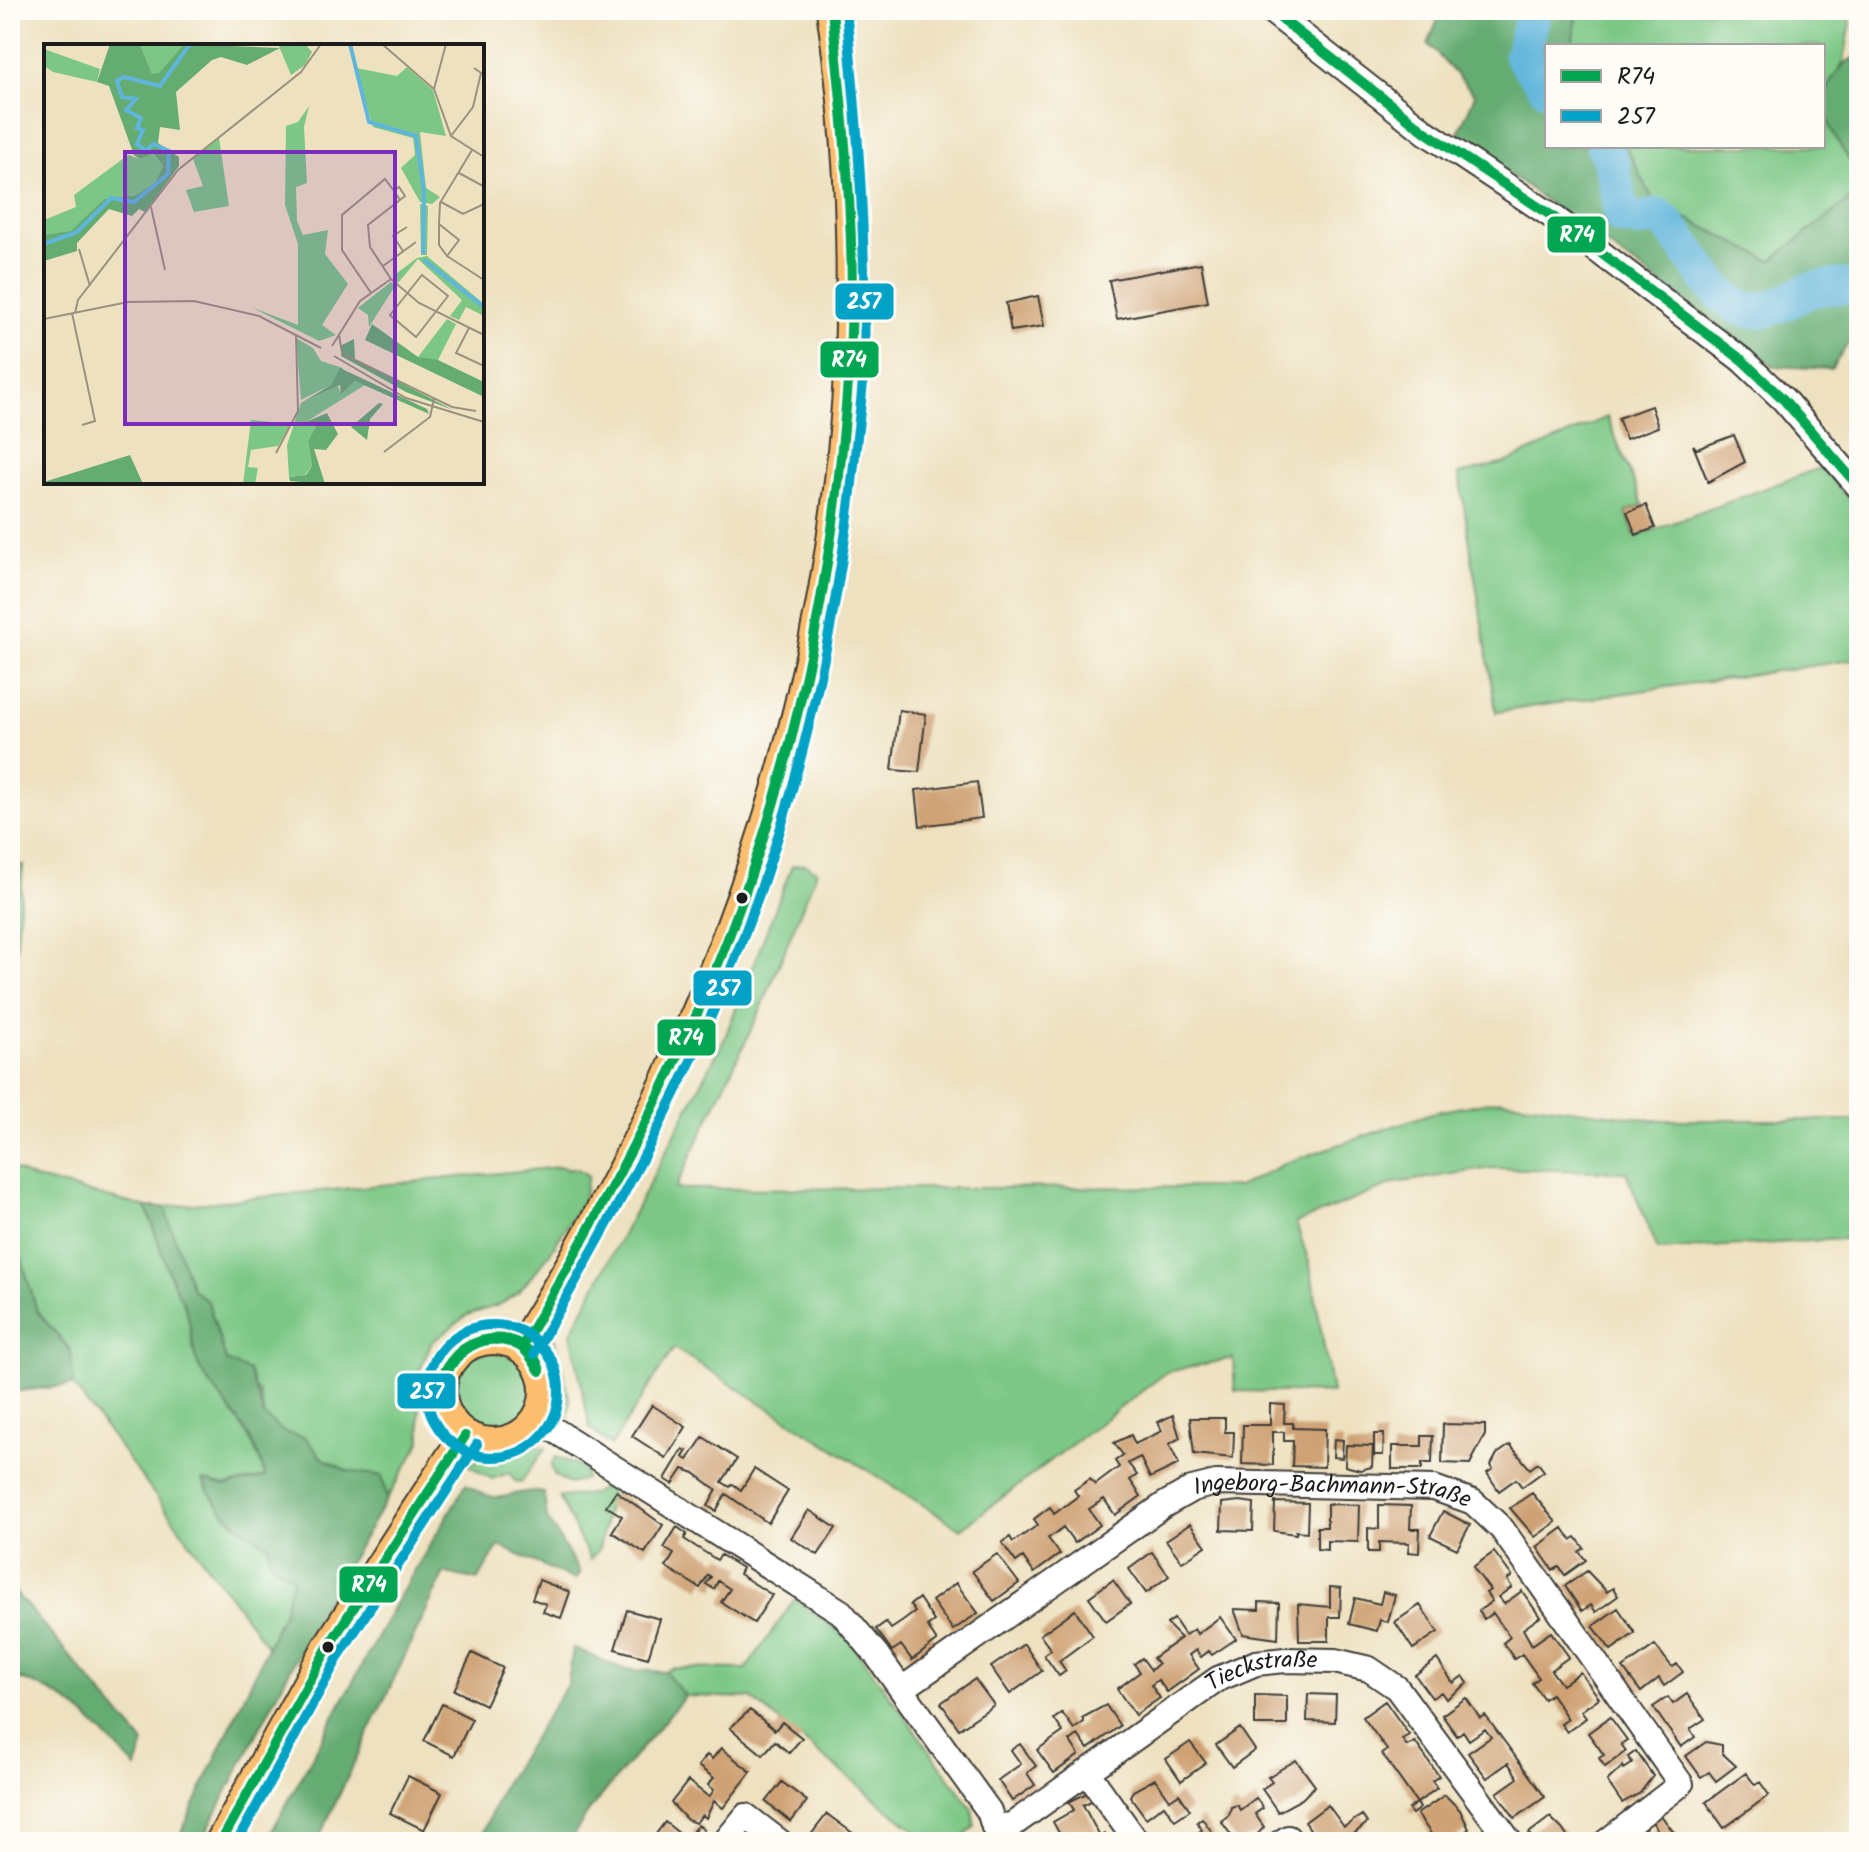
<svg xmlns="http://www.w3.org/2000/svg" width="1869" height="1852" viewBox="0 0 1869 1852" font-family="Kalam,sans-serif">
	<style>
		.green { fill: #7cc785; stroke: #4c7250; stroke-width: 2 }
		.forest { fill: #65ac72; stroke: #406447; stroke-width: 2 }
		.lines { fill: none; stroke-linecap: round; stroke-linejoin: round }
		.river { stroke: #60b5dc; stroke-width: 36 }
		.building { fill: #cfa275 }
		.minor-casing { stroke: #3c3a35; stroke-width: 28 }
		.major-casing { stroke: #3c3a35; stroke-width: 34 }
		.minor { stroke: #fff; stroke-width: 24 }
		.major { stroke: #fbbe6e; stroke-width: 30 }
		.bus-1-casing { stroke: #fdfcf7; stroke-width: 16 }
		.bus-2-casing { stroke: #fdfcf7; stroke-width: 16 }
		.bus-1 { stroke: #00a651; stroke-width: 10 }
		.bus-2 { stroke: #01a2c5; stroke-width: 10 }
		.bus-dot { fill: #1c1c1c; stroke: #fdfcf7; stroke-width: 3 }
		.labels { text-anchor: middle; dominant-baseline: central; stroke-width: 6; stroke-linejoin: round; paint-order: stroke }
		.street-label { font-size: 24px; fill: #1c1c1c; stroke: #fdfcf7 }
		.inset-river { fill: none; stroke: #60b5dc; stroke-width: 4 }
		.inset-road { fill: none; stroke: #9a927e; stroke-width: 2 }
		.view { fill: #7b2cbf; fill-opacity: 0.15; stroke: #7b2cbf; stroke-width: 4 }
		.inset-edge { fill: none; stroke: #1c1c1c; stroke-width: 4 }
		.line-badge { stroke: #fdfcf7; stroke-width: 3 }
		.badge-label { font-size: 22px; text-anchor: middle; font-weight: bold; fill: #fff }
	</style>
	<rect width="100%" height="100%" fill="#fdfcf7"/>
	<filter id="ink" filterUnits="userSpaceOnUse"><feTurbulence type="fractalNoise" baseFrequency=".0125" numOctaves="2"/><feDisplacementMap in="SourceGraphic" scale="16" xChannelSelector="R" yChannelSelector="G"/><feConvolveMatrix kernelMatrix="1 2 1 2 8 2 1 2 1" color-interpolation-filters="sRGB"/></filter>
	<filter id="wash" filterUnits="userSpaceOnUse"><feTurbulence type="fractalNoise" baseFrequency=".006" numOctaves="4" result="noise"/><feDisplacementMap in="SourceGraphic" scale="32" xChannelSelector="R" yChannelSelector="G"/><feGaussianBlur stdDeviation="1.8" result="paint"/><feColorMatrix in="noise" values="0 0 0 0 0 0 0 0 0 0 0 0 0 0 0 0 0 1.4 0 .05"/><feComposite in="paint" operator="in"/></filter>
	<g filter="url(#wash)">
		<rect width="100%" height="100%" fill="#eee1c0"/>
		<path class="green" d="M1577,10H1842L1851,22L1844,61L1823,95V46H1572Z
			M1823,112L1859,176V192L1771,261L1654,202L1626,146H1823Z
			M1607,417L1643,505L1626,512L1635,537L1822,467L1859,512V659L1496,712L1459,474L1505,463Z
			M805,864L817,871L761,1009L675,1189L1238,1187L1288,1162L1435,1112L1500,1100L1654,1120H1859V1238L1658,1250L1626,1172L1492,1168L1395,1183L1296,1223L1310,1265L1332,1393L1235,1391L1233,1358L1167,1372L961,1529L674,1348L611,1446L590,1428L571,1333L723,1042L792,866Z
			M23,865L16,951L10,950V866Z
			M10,1166L29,1177L146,1207C157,1234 164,1264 176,1289C179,1295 183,1300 185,1306C193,1326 190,1354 202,1372C225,1406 256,1435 265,1477L225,1486L203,1481C219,1513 238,1529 269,1545V1561L293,1578L283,1613L267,1646L73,1385L71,1351L37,1312L10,1219Z
			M559,1167L578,1169L588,1176L583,1200L548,1256L518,1293L499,1305L467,1315L431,1343L418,1375L421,1441L387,1499L382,1476L347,1471L322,1458L305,1438L285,1433L264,1416L259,1393L226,1361L208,1302L192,1289L164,1207Z
			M554,1337L570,1400L568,1417C553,1404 546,1354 554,1337Z
			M454 1391a39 39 0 1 1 78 0a39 39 0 1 1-78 0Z
			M535,1446L546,1448L521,1482L515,1481L509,1473L492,1479L468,1465L491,1452Z
			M556,1457L585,1468V1479L570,1484L555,1476L551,1466Z
			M613,1482L599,1549L590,1560L559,1497L592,1494Z
			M795,1599L847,1637L972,1809L975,1826L959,1842H929L751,1698L685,1696L665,1672L675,1668L746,1669Z"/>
		<path class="forest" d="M1442,10H1577L1572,46H1547V146H1626L1654,202L1771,261L1859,192V328L1831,369L1774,366L1457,136L1475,95L1428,44Z
			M1859,56V176C1841,144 1811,115 1832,80C1841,67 1844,61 1859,56Z
			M10,950L16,951L10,1042Z
			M164,1207L192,1289L208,1302L226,1361L249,1371L264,1416L285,1433L305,1437L322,1458L347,1471L382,1476L387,1499L325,1602L201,1842H177L283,1613L293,1578L269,1561V1545C237,1528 219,1512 203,1480L225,1486L265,1477C256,1434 225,1407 202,1372C190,1354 193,1326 185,1306C183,1300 178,1295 176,1289C164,1264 157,1234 146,1207Z
			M10,1219L37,1311L71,1351L73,1385L10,1392V1327L15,1325L10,1301Z
			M466,1484C507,1512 505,1486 544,1493L547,1518L580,1573L575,1580L499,1546L478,1580L444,1573L317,1842H266L395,1604Z
			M10,1586L144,1743L136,1768C97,1726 68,1691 10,1676Z
			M573,1648L623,1669L665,1672L685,1696L588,1812L569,1842H479L502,1787L568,1683Z"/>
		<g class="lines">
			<path class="river" d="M1534,10L1522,56L1547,88
				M1604,146L1612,164L1622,217L1640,220L1658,216C1690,240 1711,306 1752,310C1774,312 1791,298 1810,290C1822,286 1840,287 1853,286L1859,289"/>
		</g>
		<g id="blocks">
			<path class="building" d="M1201,263L1208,302L1117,319L1109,280Z
				M1038,296L1044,326L1011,331L1006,303Z
				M1651,406L1658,427L1626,439L1618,418Z
				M1734,435L1745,462L1708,482L1693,445L1697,449Z
				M1646,505L1655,528L1636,535L1627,512Z
				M899,710L926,714L919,772L892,770Z
				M977,782L982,818L920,826L916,790Z
				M1270,1404L1285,1405L1284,1423H1293V1428L1325,1429L1324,1467L1292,1466L1293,1441H1284V1432H1273V1465L1242,1464L1243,1425H1270Z
				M652,1405L686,1427L666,1458L632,1436Z
				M1173,1415L1180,1438L1169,1444L1179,1464L1150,1478L1140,1457L1128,1463L1137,1475L1130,1480L1141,1496L1115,1515L1104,1499L1089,1509L1100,1525L1075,1543L1063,1527L1056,1533L1048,1538L1060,1554L1034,1573L1023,1557L1016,1562L1002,1543L1010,1537L1013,1542L1038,1525L1034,1519L1050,1507L1054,1514L1078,1496L1074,1490L1090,1479L1095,1485L1119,1467L1115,1461L1123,1455L1114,1443L1131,1435L1135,1444L1162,1431L1158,1422Z
				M1190,1418H1225V1432H1234L1233,1458L1194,1454Z
				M1443,1424L1485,1425V1435L1470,1464L1442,1463Z
				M1374,1434H1384L1383,1455H1374Z
				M1422,1436H1433L1432,1463H1422V1469H1392V1446H1422Z
				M703,1437L737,1459L722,1482L730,1487L733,1484L741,1490L754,1469L788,1491L768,1523L726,1494L716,1511L708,1506L717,1490L694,1473L683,1469L673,1484L665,1479L683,1449L687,1451L683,1457L688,1460Z
				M1334,1439L1343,1440L1342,1458L1333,1457Z
				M1346,1445L1373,1446L1372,1467L1360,1470L1345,1466Z
				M1510,1445L1530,1469L1538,1463L1544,1471L1522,1487L1516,1479L1499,1491L1487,1473L1493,1469L1491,1465L1497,1454Z
				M616,1491L663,1525L645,1553L612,1532L622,1516L606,1506Z
				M1532,1493L1556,1522L1535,1537L1510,1508Z
				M1240,1501L1254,1503L1253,1531L1221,1530L1222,1503Z
				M1275,1502L1308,1503L1307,1532L1296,1531V1534L1274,1531Z
				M1327,1504L1359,1505L1358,1542L1327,1541V1550L1317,1549V1527H1327Z
				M1379,1505L1411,1506L1410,1529H1420L1419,1553L1408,1552L1409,1543L1379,1542V1552H1368V1528L1379,1529Z
				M809,1510L836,1528L818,1555L791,1538Z
				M1443,1511L1470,1525L1457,1549L1430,1536Z
				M1190,1524L1206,1546L1182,1562L1166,1540Z
				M677,1527L687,1534L684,1539L717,1560L721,1555L742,1568L739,1574L772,1595L754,1623L721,1602L730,1589L718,1581L714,1589L706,1584L711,1577L708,1575L700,1588L666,1567L674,1554L664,1548Z
				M1563,1528L1571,1540L1576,1537L1584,1548L1579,1552L1586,1560L1565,1575L1559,1567L1553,1570L1537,1547Z
				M1152,1552L1169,1576L1146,1593L1129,1569Z
				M1494,1552L1512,1576L1507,1580L1512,1587L1498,1597L1504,1604L1522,1591L1540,1617L1523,1629L1532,1645L1551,1632L1569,1657L1551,1670L1562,1685L1580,1672L1599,1698L1581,1711L1586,1718L1567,1732L1561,1724L1568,1719L1551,1694L1544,1699L1532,1683L1539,1678L1522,1654L1514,1659L1509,1651L1503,1643L1510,1637L1493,1613L1484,1619L1479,1611L1492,1601L1486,1593L1490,1590L1473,1567Z
				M997,1554L1019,1583L994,1601L972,1571Z
				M1587,1571L1607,1592L1613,1588L1618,1596L1596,1612L1591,1605L1582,1611L1565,1586Z
				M539,1580L570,1592L561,1618L543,1612L546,1604L532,1599Z
				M1113,1580L1130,1604L1106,1621L1089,1597Z
				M956,1583L978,1613L953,1630L932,1601Z
				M1330,1587L1341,1588L1340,1617H1329V1641H1299L1298,1604L1330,1607Z
				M1383,1592L1395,1595L1388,1622L1380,1620L1377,1631L1349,1624L1355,1598L1380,1604Z
				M919,1598L934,1621L927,1626L937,1641L912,1660L901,1645L892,1651L876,1629L886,1622L891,1629L903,1621L915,1612L910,1605Z
				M1259,1602L1279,1603L1278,1639L1243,1634L1234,1609L1259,1610Z
				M1420,1605L1438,1632L1413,1649L1395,1622Z
				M1618,1608L1635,1633L1611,1650L1593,1626Z
				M627,1610L660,1619L648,1658L615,1649Z
				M1075,1610L1093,1636L1059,1661L1066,1671L1059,1676L1044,1655L1051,1650L1040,1635Z
				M1220,1617L1236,1639L1212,1655L1209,1651L1201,1657L1196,1650L1189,1655L1199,1669L1167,1692L1158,1680L1151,1685L1160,1698L1135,1715L1117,1689L1140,1672L1134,1664L1142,1658L1151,1670L1158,1664L1153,1658L1181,1638L1167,1624L1174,1619L1185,1635L1194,1629L1197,1634Z
				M1024,1644L1042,1671L1010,1694L991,1667Z
				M1655,1645L1672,1667L1677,1664L1683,1672L1664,1686L1659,1678L1641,1692L1623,1668Z
				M472,1653L503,1668L485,1705L454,1690Z
				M1437,1659L1453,1683L1463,1676L1468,1683L1446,1699L1441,1692L1432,1698L1415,1675Z
				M975,1679L994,1705L959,1729L941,1703Z
				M1308,1694L1336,1695L1335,1722L1307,1721Z
				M1687,1694L1705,1719L1690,1729L1695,1737L1681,1747L1653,1707L1668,1697L1673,1704Z
				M1255,1695L1287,1696V1725H1255Z
				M1466,1698L1480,1718L1485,1715L1545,1797L1515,1818L1497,1793L1518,1778L1513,1770L1508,1763L1487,1778L1468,1753L1491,1737L1485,1729L1469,1740L1463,1731L1457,1736L1442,1715Z
				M1385,1701L1409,1735L1402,1739L1407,1746L1415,1742L1439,1776L1432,1781L1437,1788L1417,1803L1382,1754L1387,1750L1363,1717Z
				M442,1704L472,1719L454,1756L424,1741Z
				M1106,1705L1120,1726L1088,1749L1078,1735L1070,1741L1079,1755L1054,1773L1037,1750L1063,1732L1054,1719L1062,1713L1074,1729L1084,1722L1082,1718Z
				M750,1710L775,1730L782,1722L802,1738L789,1753L775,1741L763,1755L730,1728Z
				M1610,1717L1627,1740L1621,1744L1626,1751L1605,1767L1599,1758L1604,1755L1588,1733Z
				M1240,1728L1255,1750L1232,1767L1216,1745Z
				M1190,1742L1206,1763L1181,1781L1166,1759Z
				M1706,1742L1722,1745V1753L1736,1766L1716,1781L1709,1772L1701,1777L1686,1756Z
				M1020,1744L1036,1766L1027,1773L1035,1785L1012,1801L998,1780L1021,1764L1011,1750Z
				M721,1748L751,1772L723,1808L714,1801L706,1818L702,1815L696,1823L687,1820L671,1803L688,1781L709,1797L714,1790L708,1785L714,1778L698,1766L707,1755L712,1759Z
				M1636,1751L1653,1776L1640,1793L1622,1803L1607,1781L1623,1766L1624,1769L1633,1763L1628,1757Z
				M1296,1760L1315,1786L1302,1799L1278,1812L1262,1789L1272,1782L1268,1777Z
				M1746,1773L1755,1785L1760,1782L1769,1795L1724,1828L1706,1802Z
				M408,1776L442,1793L424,1830L390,1813Z
				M1155,1779L1170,1800L1179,1794L1190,1810L1175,1820L1164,1805L1146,1818L1130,1796L1133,1791Z
				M782,1782L807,1801L791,1822L766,1802Z
				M1091,1791L1095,1799L1083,1805L1100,1837L1104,1834L1108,1842H1064L1053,1822L1074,1810L1069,1802Z
				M1445,1795L1460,1810L1469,1829L1450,1842H1437L1417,1814Z
				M1256,1798L1263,1808L1255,1814L1264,1827L1258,1834L1236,1842L1221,1821L1229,1815L1231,1807L1237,1805L1240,1810Z
				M1417,1803L1420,1808L1412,1814L1408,1809Z
				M1328,1805L1344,1827L1362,1815L1367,1823L1344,1842L1335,1834L1319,1842L1305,1822Z
				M827,1814L858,1837L855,1842H818L810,1836Z
				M1660,1814L1672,1830L1684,1842H1639L1657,1829L1651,1820Z
				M1550,1817L1562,1829L1571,1842H1535L1529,1833Z
				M1202,1818L1219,1842H1194L1199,1839L1196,1834L1202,1830L1197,1822Z
				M665,1822L690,1842H650Z
				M698,1825L704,1829L698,1837L692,1832Z
				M916,1831L929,1842H907Z"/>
		</g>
	</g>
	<g filter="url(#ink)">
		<use href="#blocks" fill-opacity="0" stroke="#3c3a35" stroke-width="2"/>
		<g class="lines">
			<g class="minor-casing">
				<g id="minor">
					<path d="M1270,10L1427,133L1552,216L1742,360L1784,400L1859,487"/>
					<path d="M537,1419L841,1612L876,1654L989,1811L994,1827"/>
					<path id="s1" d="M902,1689L1164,1505L1192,1489L1216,1483L1434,1488L1473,1502L1502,1529L1681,1784L1606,1842"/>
					<path d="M1087,1772L1137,1842"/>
					<path id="s2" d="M994,1827L1012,1825L1218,1679L1256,1663L1285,1660L1335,1661L1369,1669L1397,1688L1510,1842"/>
					<path d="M725,1842L746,1816L780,1842"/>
					<path d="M1282,1842L1288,1838L1290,1842"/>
				</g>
			</g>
			<g class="major-casing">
				<path id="major" d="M441 1391a52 52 0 1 1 104 0a52 52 0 1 1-104 0Z
					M522,1347C778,936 903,494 832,10
					M221,1842L328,1647L465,1436"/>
			</g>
			<use href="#minor" class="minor"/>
			<use href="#major" class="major"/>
			<g class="bus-1-casing">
				<path id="bus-1" d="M1270,10L1427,133L1552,216L1742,360L1784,400L1859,487
					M522,1347C581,1245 638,1143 687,1036C783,827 833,597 849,368C858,249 844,129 832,10
					M441,1403C432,1337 524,1314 540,1371
					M441,1403C438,1362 480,1323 521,1347C528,1351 535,1364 540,1371
					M221,1842L328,1647L465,1436"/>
			</g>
			<g class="bus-2-casing">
				<path id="bus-2" d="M427 1391a66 66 0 1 1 132 0a66 66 0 1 1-132 0Z
					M534,1354C593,1251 651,1149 700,1041C784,858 835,655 855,455C858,425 863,394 864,363C867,244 858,129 846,10
					M237,1842L340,1654L477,1444"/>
			</g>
			<use href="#bus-1" class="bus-1"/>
			<use href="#bus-2" class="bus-2"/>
		</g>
	</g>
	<g class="bus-dot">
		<circle cx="742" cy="898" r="7"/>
		<circle cx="328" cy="1647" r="7"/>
	</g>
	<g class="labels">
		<g class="street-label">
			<text stroke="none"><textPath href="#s1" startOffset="494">Ingeborg-Bachmann-Straße</textPath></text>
			<text stroke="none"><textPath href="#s2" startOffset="316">Tieckstraße</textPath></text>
		</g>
	</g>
	<g transform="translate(44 44)">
		<rect width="440" height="440" fill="#eee1c0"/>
		<path d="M96,0H140L115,30H108ZM234,0H261L268,8L261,21L247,31ZM0,5L56,25L53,38L9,28L0,22ZM363,23L389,46L402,92L376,88L382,144L396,153L388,160L376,158L357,124L371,111L369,94L329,83L312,24L353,32ZM265,62L260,83L263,139L252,143L253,177L259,191L284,186L281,210L304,240L278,281L292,291L275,297L207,263L254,281V200L241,161L242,82L254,78ZM175,94L185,162L150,168L142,146L159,142L149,115ZM108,108L119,122L111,139L92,151L60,155L27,188L0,191V176L32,163L30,151L84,111L96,115ZM376,160L384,162L383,211H377ZM383,212L440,260V272L422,263L415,276L406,272L418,256L374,215L354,239L349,232L373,214ZM347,238L351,242L325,283L324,271L314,264ZM403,275L412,280L394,316L391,319L374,313ZM252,294L269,304L277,317L299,324L287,341L257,356ZM311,337L321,341L257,381L274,378L264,397L268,422L261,431L245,433L243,401L257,359L294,342L297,349ZM207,376L247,380L234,402L207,406L204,423L214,424L211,440H199Z" fill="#7cc785"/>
		<path d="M66,0H96L108,30L115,29L140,0L236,4L203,21L177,13L168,16L132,48L136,86L116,83L114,99L135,113V122L101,168L95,165L88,172L65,165L33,199V207L0,217V191L27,187L60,155L92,151L111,139L119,122L109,109L96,115L90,111L65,42L53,38ZM328,280L374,313L394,316L440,338V353L321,296ZM310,295L311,315L409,366L362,348L297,312L298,301ZM296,324L383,365L385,370L311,337L297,350L296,341L257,359L287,341ZM335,359L339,360L326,375L323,396L307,383ZM283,369L294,390L282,406L270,405L281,440L246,437L245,433L262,431L268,422L264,397L274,378L257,380ZM86,411L99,440H0V438Z" fill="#65ac72"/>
		<path class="inset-river" d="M306,0L325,78L372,92L380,147L379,210M0,200L33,188L67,154L90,158L124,130L125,107L109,100L102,107L93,100L99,86L93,84L97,74L82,66L92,55L78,53L73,37L80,33L116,42L146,0M380,216L440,263"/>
		<path class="inset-road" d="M338,0L390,45L407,92L440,113M390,45L402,0M407,92L429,63L437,29L430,24M415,129L439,142M356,156L350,147L355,143L361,152L324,181L326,203L347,235L375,259L440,291M397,158L419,170L440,160M107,163L121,226M395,180V201L403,212L415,196L395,180L396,159L428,106M35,205L46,242M359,207L349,192L363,183M403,212L440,236M339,222L372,198M378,231L404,252L372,293L346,271ZM327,249L298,206V171L341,135L350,147M28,269L51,377L38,381M31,269L34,256L134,126L257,28L277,0M0,275L84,258L150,257L215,272L277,304M425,284L412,309L440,322M295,291L298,308L307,314L408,363L432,367M288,302L316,257L347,235M290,312L362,354L440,378M340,408L386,373L390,355M232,409L254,367L252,291"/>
		<path class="view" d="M81,108H351V380H81Z"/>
		<rect width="440" height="440" class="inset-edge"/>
	</g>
	<g class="line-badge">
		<rect x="1546" y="215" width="61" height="39" rx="8" fill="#00a651"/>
		<rect x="834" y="282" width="61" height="39" rx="8" fill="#01a2c5"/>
		<rect x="819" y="340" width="61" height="39" rx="8" fill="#00a651"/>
		<rect x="692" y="969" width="61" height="38" rx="8" fill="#01a2c5"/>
		<rect x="656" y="1018" width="61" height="39" rx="8" fill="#00a651"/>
		<rect x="396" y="1372" width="61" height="38" rx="8" fill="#01a2c5"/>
		<rect x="338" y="1565" width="61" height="39" rx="8" fill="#00a651"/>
	</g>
	<g class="badge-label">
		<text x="1577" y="242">R74</text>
		<text x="864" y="309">257</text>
		<text x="849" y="367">R74</text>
		<text x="723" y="996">257</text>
		<text x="686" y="1045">R74</text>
		<text x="427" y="1399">257</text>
		<text x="369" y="1592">R74</text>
	</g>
	<rect width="1869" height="1852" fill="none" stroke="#fdfcf7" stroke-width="40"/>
	<rect x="1545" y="44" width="280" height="104" fill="#fdfcf7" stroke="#a3a29f" stroke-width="2"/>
	<rect x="1561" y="70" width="40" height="12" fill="#00a651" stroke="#a3a29f" stroke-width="2"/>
	<text x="1617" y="84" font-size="24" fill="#1c1c1c">R74</text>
	<rect x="1561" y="110" width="40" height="12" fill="#01a2c5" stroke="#a3a29f" stroke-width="2"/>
	<text x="1617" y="124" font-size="24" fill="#1c1c1c">257</text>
</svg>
